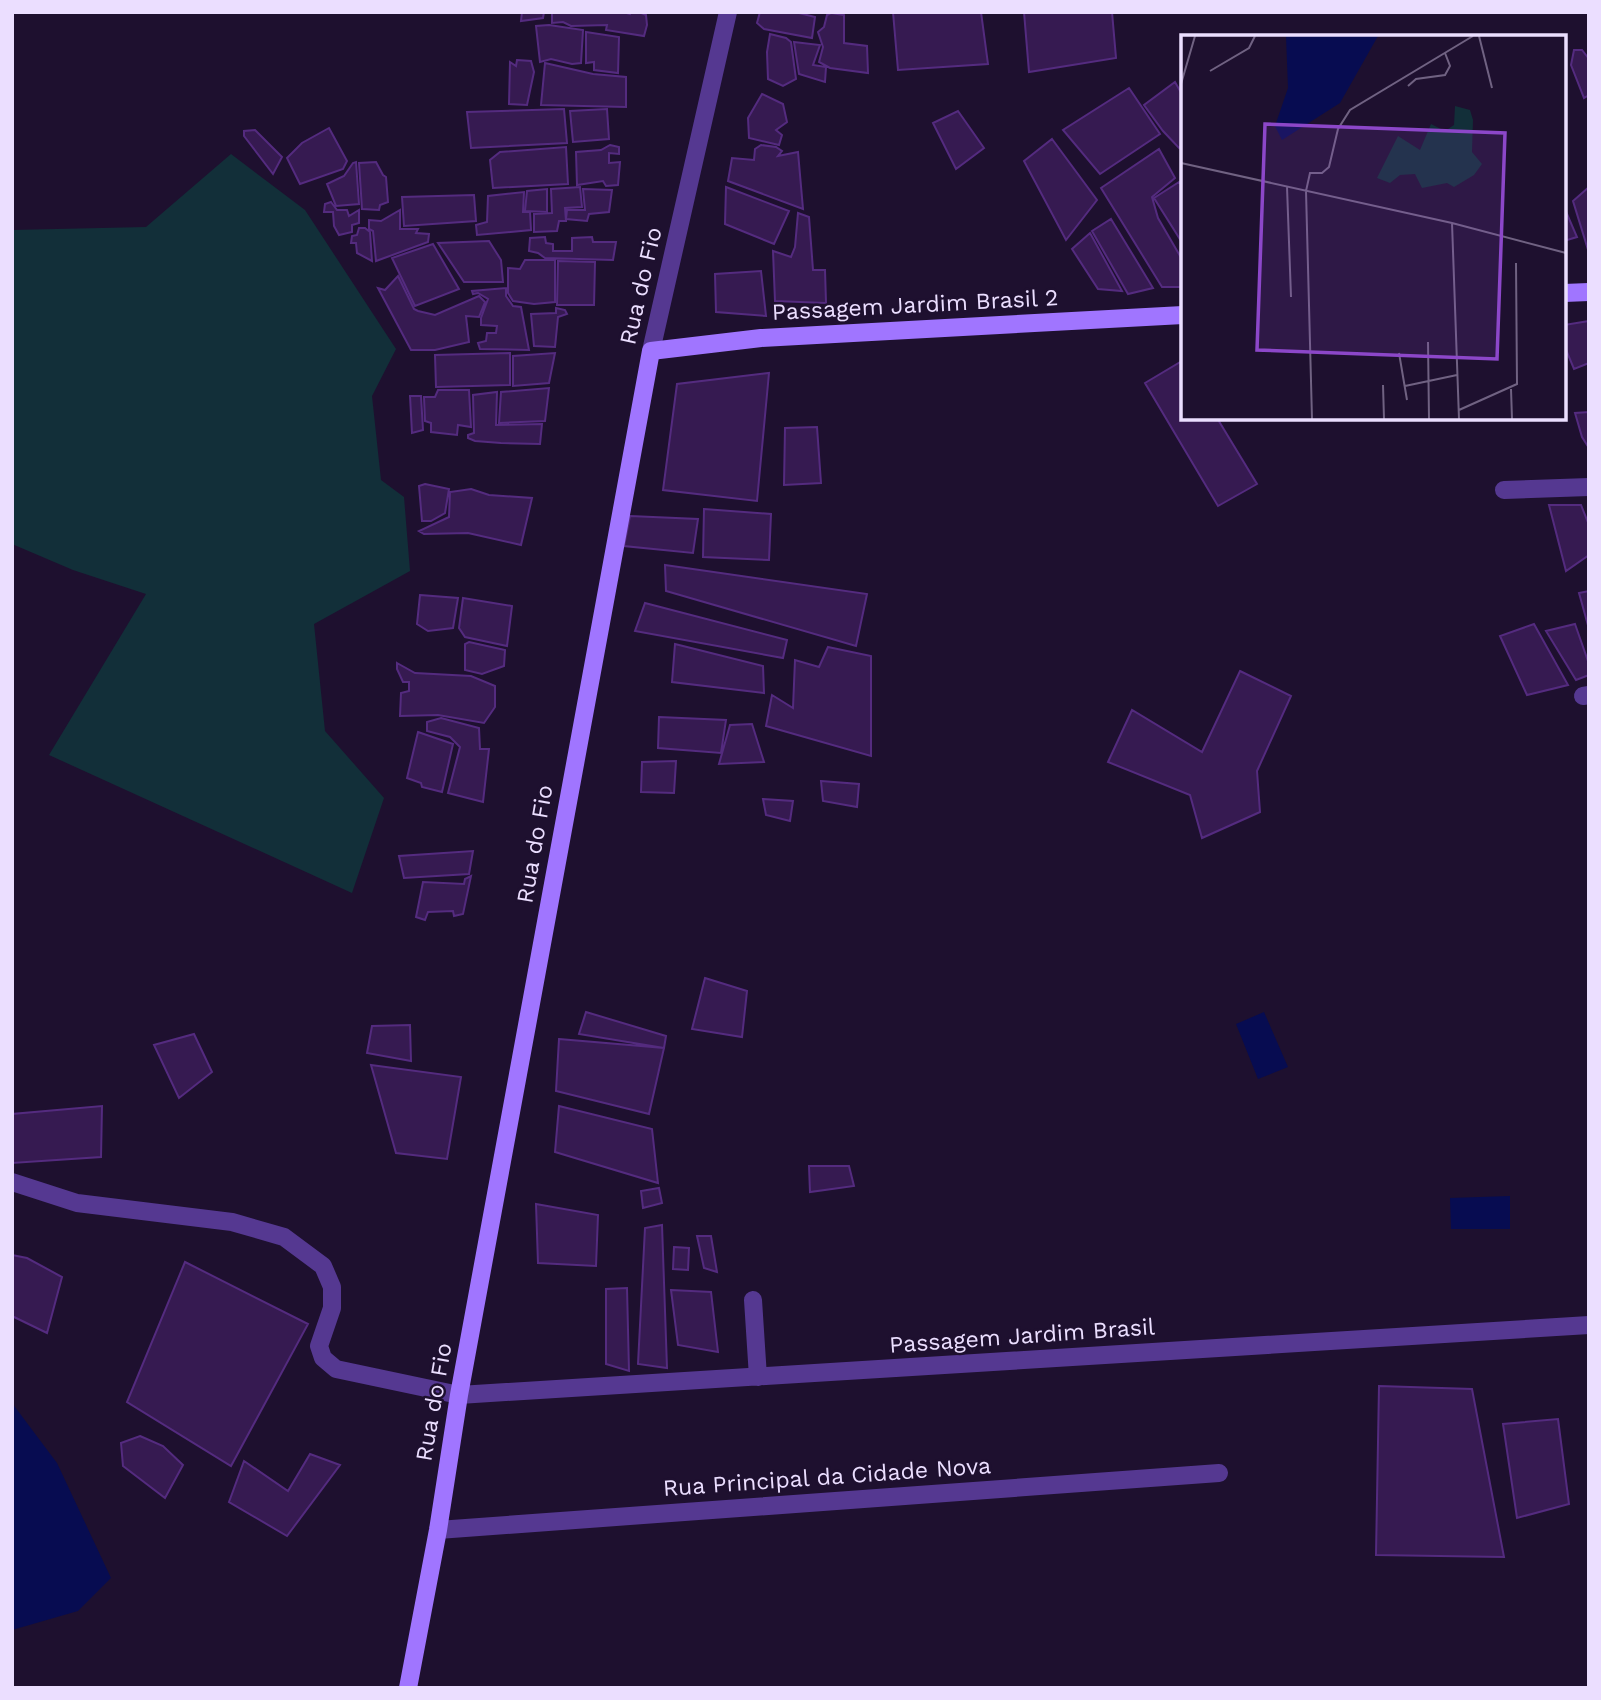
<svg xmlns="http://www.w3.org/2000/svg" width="1601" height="1700" viewBox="0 0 1601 1700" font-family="'Work Sans',sans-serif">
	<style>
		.green { fill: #122f39 }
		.water { fill: #070c51 }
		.building { fill: #361a51; stroke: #542b7f; stroke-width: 2 }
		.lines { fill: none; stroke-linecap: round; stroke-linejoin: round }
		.lane { stroke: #553891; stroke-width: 18 }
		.street { stroke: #553891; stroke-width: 18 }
		.secondary { stroke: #a075ff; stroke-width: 18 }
		.labels { text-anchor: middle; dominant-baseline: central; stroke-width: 5; stroke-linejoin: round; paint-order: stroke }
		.street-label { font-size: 23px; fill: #ebdeff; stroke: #1e102f }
		.inset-road { fill: none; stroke: #706282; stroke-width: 2 }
		.view { fill: #8c47c9; fill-opacity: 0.15; stroke: #8c47c9; stroke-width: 3.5 }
		.inset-edge { fill: none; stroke: #ebdeff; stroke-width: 3.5 }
	</style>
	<rect width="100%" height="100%" fill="#1e102f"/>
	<path class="green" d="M231,154L305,210L396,349L372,396L381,480L404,497L410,571L314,624L325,731L384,798L352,893L49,755L146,594L73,570L12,544V230L146,227Z"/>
	<path class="water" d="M1264,1012L1288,1067L1258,1079L1236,1024Z
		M1510,1196V1229H1451L1450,1198Z
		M12,1403L57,1463L111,1578L78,1611L12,1630Z"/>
	<path class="building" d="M522,12H544L543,18L521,21Z
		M552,12H623L630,14L631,12H639L646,15L647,25L644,36L606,30L607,25L571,26L563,22L552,23Z
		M760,12H795L815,17L812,38L764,29L757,23Z
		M893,12H981L988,64L898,70Z
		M1024,12H1112L1116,58L1029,72Z
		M831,13L844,15V43L867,46L868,73L830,68L819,62L823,47L818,32L824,27L827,15Z
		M549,25L583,30L581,63L572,64L551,59L540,62L536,26Z
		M586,32L619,37L618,73L594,70V62L586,63Z
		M770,34L786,38L791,42L796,79L783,86L768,79L767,52Z
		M794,42L820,45L813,65L826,67L825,82L799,74Z
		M1574,50H1582L1589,59V95L1584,98L1571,65Z
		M517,60L531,61L534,72L527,105L509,104L510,62L516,66Z
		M545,63L593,74L626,77V107L541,105Z
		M1175,82L1183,96V145L1179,148L1163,131L1144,105Z
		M1129,88L1160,134L1100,174L1063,130Z
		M762,94L783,104L787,122L776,130L782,135L779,145L749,138L748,118Z
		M564,109L567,143L471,148L467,112Z
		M607,109L609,139L573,142L570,111Z
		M958,111L984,148L956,169L933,123Z
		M329,128L347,161L343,169L300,184L287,158L302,143Z
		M255,130L282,157L273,174L244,136V131Z
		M1052,139L1097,200L1066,240L1024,161Z
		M610,145L619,147V154L609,153V163L620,162L618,185L606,186L603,181L577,185L576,152L601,150Z
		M761,145L776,147L782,151L778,156L798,152L803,209L728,181L732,158L754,160L755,149Z
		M566,147L568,184L493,188L490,160L500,152Z
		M1159,149L1175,178L1152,197L1158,218L1183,261V287H1162L1101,188Z
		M356,162L359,204L336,206L327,184L344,176L353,163Z
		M376,162L383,175L386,177L388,202L380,205L379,210L362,209L359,163Z
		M1179,182L1183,187V244L1154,198Z
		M580,187L582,207L565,208L566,221H559L557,231L534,232V214L552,213L551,189Z
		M726,187L789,211L774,244L725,224Z
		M1589,187V253L1573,201Z
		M547,189V212L525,211L527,191Z
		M583,189L612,190L609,212L589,214L587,221L566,219L567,210H585Z
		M524,192L523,212H530L531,230L477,235L476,225L487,222L488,196Z
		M474,195L476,221L404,226L402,197Z
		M331,202L337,210H347L349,216L359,210V223L352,225V232L339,235L334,226L333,212H324L325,204Z
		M1564,207L1577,237L1564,241Z
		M400,210V229H418L416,233L429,234L428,242L376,261L373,231L369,229V220L381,221Z
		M798,213L809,217L813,270H825L826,303L775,301L773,251L791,257L795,247Z
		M1111,219L1153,288L1128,294L1092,231Z
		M359,228H365L370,232L372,261L357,253L356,243H351L352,236L357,235Z
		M1090,233L1122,291L1098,289L1072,249Z
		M545,237L546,243L553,244V251H572V238L592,237L593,242H616L613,260L545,258L538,253L529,251L530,238Z
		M489,241L501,260L503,282H464L438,243Z
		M433,244L459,289L415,306L392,258Z
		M525,260H555V302L534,304L513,301L508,293V268L520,269Z
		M558,261L595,262L594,305H557Z
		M761,271L766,316L716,312L715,274Z
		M398,276L414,309L418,311L435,315L479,296L485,302L479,317L466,316L469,342L435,350H411L378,288L385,290Z
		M506,288V296L513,306L521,307L529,350L480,349L478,343L486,341L487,333H496L497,326L481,325V318L488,299L478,293L473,294L472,291Z
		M556,308L565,310L567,314L558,317L555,347L534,346L531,314L556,313Z
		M1589,321V363L1574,369L1564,345V325Z
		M510,353V385L436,387L435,355Z
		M555,353L549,383L513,386V356Z
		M1182,361L1183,418H1217L1257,484L1218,506L1145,383Z
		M769,373L757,501L663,490L677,384Z
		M549,388L545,421L499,423L501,392Z
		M438,390H469L471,427L458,425L457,435L431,432V423L425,421L424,397H435Z
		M497,392L496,425L542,424L540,444L501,443L475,441L468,438V435L474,433L473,395Z
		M410,396H421L423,430L412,433Z
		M1589,412V448L1582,437L1575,413Z
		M817,427L821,483L784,485L785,428Z
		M425,484L449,489L445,513L431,521H422L419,486Z
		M471,489L489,495L532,498L521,545L468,533L424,534L419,531L449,517L450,492Z
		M1549,505H1581L1589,525V555L1566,571Z
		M704,509L771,514L769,560L703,557Z
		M630,516L698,519L693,553L624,546Z
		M665,565L867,594L856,646L666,591Z
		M1589,591V629L1579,593Z
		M420,595L458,598L453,628L428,631L417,624Z
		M463,598L512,606L507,646L465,637L459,628Z
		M645,603L787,640L783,658L635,631Z
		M1534,624L1568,685L1527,695L1500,636Z
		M1575,624L1589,664V675L1576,680L1546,631Z
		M469,642L505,650L504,666L482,674L465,670V644Z
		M675,644L763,666L764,693L672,682Z
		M828,647L871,656V756L766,726L772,695L793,708L795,660L819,667Z
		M397,663L415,673L471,676L495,686V707L484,723L438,715L400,716L401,693L409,691V682H403L397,669Z
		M1240,671L1291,696L1257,771L1260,812L1202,838L1190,795L1108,762L1132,710L1202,752Z
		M659,717L726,720L721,753L658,748Z
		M441,718L479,728L480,749H489L483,802L448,793L460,747L450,737L427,731V722Z
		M752,724L764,762L719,764L730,725Z
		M418,732L453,744L442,792L422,787L421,783L407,778Z
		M676,761L674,793L641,792L642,762Z
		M821,781L859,784L857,807L823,801Z
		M763,799L793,801L790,821L766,815Z
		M473,851L469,874L404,878L399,856Z
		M471,876L463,914L454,916L453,911L428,912L425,920L416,917L423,882L464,884L465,879Z
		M705,978L747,991L742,1037L692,1029Z
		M586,1012L666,1036L664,1048L579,1034Z
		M410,1025L411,1061L367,1053L372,1026Z
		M194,1034L212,1072L179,1098L154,1045Z
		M559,1039L664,1048L649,1114L556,1091Z
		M371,1065L461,1077L447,1159L396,1153Z
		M102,1106L101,1157L12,1163V1114Z
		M559,1106L652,1129L658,1183L555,1152Z
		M809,1166H849L854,1186L810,1192Z
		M659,1188L662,1203L643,1208L641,1191Z
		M536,1204L598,1215L596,1266L538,1263Z
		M662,1225L667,1368L638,1364L645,1228Z
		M697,1236H711L717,1272L704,1268Z
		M674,1247L689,1248L688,1270L673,1269Z
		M12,1255L27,1258L62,1277L47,1333L12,1316Z
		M185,1262L308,1324L231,1466L127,1402Z
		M627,1288L629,1371L606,1364V1289Z
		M671,1290L711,1292L718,1352L678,1345Z
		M1379,1386L1472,1389L1504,1557L1376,1555Z
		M1558,1419L1569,1504L1517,1518L1503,1424Z
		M140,1436L163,1446L183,1465L165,1498L123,1466L121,1443Z
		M310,1454L340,1465L287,1536L229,1502L244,1461L288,1491Z"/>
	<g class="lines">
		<path class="lane" d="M1583,696L1589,695"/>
		<path class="street" d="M651,351L728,12
			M1504,490L1589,487
			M12,1182L77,1203L232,1222L284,1237L323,1266L332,1287V1308L319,1346L323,1358L336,1369L459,1395L1589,1325
			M753,1300L758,1377
			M438,1530L1219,1473"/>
		<path class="secondary" d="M1564,293L1589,292
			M408,1688L438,1530L459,1395L651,351L761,338L1183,315"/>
	</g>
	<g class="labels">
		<g class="street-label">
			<text transform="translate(641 286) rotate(-77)">Rua do Fio</text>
			<text transform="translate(915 305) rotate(-3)">Passagem Jardim Brasil 2</text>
			<text transform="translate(535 844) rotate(-80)">Rua do Fio</text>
			<text transform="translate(1022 1336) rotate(-4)">Passagem Jardim Brasil</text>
			<text transform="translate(434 1402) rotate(-80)">Rua do Fio</text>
			<text transform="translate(827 1477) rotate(-4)">Rua Principal da Cidade Nova</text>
		</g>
	</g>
	<g transform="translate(1181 35)">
		<rect width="385" height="385" fill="#1e102f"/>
		<path d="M274,71L289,75L292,85L291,117L301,129L293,140L273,152L266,148L241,153L234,139L219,140L209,148L196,143L217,101L239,115L250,89L264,96L273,90Z" fill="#122f39"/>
		<path d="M105,1H197L159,68L101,105L94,91L107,53Z" fill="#070c51"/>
		<path class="inset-road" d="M298,1L311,53M29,36L68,13L74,1M0,49L14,1M227,51L235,44L264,40L269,31L264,18M0,128L271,188L385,218M106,152L110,262M271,188L278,384M247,307L248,384M218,318L226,365M202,350L203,384M224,351L276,340M330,354L331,384M278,375L336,349L335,228M131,384L125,156L129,138H141L148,132L157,94L169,75L292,1"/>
		<path class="view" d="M84,89L324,98L316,324L76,315Z"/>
		<rect width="385" height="385" class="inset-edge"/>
	</g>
	<rect width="1601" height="1700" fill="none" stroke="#ebdeff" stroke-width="28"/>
</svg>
